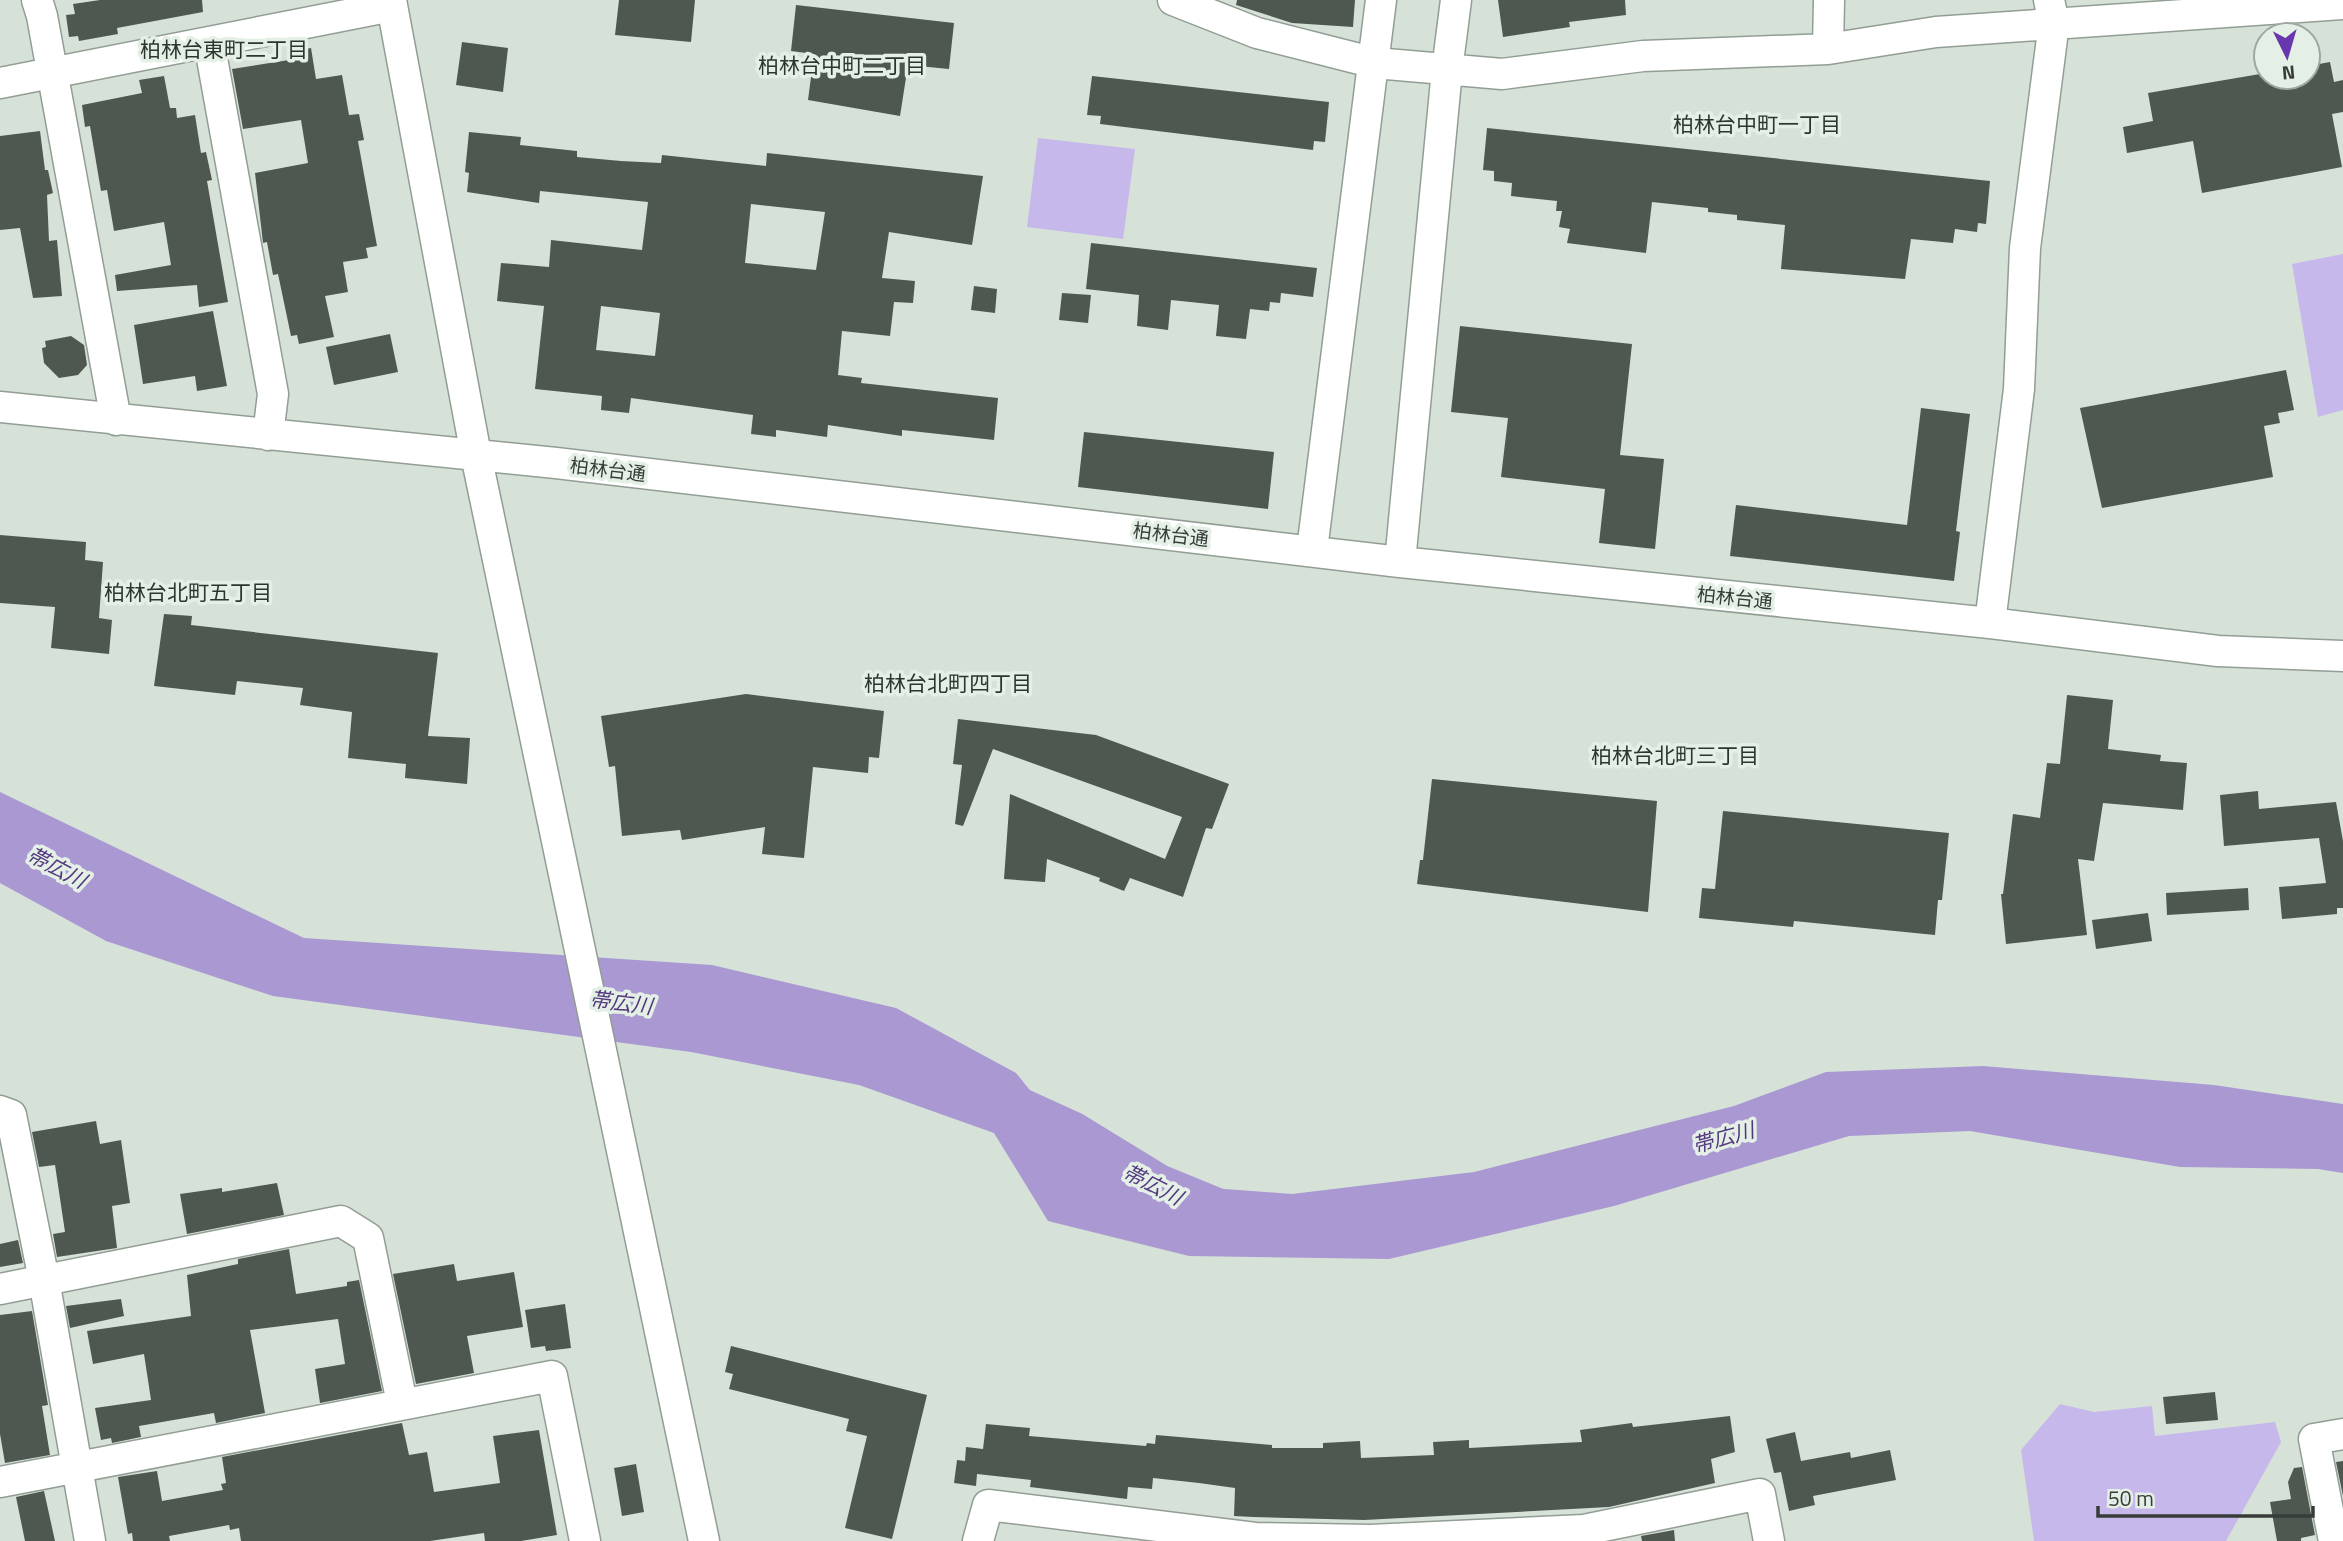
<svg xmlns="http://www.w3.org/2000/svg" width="2343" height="1541" viewBox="0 0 2343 1541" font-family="'Titillium Web','Noto Sans JP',sans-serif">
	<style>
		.green { fill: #c7b8ec }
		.water { fill: #a998d2 }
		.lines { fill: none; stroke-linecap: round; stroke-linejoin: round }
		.river { stroke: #a998d2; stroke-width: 52 }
		.building { fill: #4e5850; fill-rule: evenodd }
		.minor-casing { stroke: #929d94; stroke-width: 33 }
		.minor { stroke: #fff; stroke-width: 30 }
		.labels { text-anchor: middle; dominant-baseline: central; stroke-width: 7; stroke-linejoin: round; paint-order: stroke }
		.street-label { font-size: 19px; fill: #383c39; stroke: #e4efe5 }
		.neighbourhood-label { font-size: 21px; fill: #2c352e; stroke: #e4efe5 }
		.water-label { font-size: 21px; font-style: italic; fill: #52387f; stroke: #e4efe5 }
	</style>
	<rect width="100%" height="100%" fill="#d6e2d8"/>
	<path class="green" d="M1038,138L1135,149L1123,239L1027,227Z
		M2343,254V410L2318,417L2292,264Z
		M2060,1404L2094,1412L2152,1406L2155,1436L2275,1422L2281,1442L2226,1541H2034L2021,1450Z"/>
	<path class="water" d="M0,792L304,938L712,965L896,1008L1016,1073L1103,1180L1292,1194L1474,1172L1734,1106L1826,1072L1983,1066L2214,1085L2343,1104V1173L2318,1169L2180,1167L1970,1131L1849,1136L1614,1206L1389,1259L1189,1256L1048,1221L994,1133L859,1085L691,1052L273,996L106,941L0,883Z"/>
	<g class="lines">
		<path class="river" d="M1002,1106L1070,1137L1155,1189L1211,1212"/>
	</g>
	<path class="building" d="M100,0H202L203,12L117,28L118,34L79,41L78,36L69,37L66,15L75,14L73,4Z
		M619,0H695L691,42L615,35Z
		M1237,0H1355L1353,27L1292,23L1236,5Z
		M1498,0H1625L1626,15L1569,22L1570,27L1503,37Z
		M796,5L954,23L949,69L908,65L900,116L808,100L814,54L791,51Z
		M462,42L508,48L503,92L456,85Z
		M311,48L316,79L342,75L349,115L359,114L364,140L358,141L377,246L366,248L368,258L343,262L348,292L325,296L334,337L299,344L297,335L291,336L278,274L273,275L267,242L263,243L255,173L308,163L301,120L243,129L232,69L289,60L288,52Z
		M2330,62L2334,82L2343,80V112L2332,114L2342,167L2202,193L2193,141L2127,153L2123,127L2153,121L2148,93L2266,73V77H2308V66Z
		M164,76L170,108H176L177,118L195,115L201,153L206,152L212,180L207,181L228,302L199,307L197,285L117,291L115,275L171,265L164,222L114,231L107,190L101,191L90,126L85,127L82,105L142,93L139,80Z
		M1092,76L1329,102L1325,142L1314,141L1313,150L1100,124L1101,116L1087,115Z
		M1487,128L1990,181L1986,224L1978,223L1977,232L1955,229L1953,243L1911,239L1905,279L1781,269L1785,225L1737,220V215L1708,212V208L1652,202L1646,253L1567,243L1570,229L1559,227L1562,211H1556L1557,201L1511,196L1512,183L1494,181V171L1483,170Z
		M40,131L45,170H48L53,193L47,195L49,241L57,240L62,296L33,298L20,228L0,230V136Z
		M469,132L521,137L520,145L577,151V157L621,161L661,163L662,155L766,166L767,153L983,176L972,245L889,232L882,278L915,281L913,303L894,302L890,336L842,331L838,375L862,378L861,383L998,398L994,440L902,430V436L828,425L827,437L776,430V437L751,434L753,415L631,398L629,413L601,410L602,396L535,389L544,306L497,301L501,263L549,267L551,240L642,250L648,202L540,191L539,203L467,192L469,173L465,172ZM751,204L825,212L816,270L745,263ZM601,306L660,313L655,356L596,350Z
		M1091,243L1317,268L1313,297L1281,293L1280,303L1270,302L1269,311L1250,309L1246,339L1216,336L1219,305L1171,300L1168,330L1137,326L1139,295L1086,289Z
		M974,286L997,289L995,313L971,310Z
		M1062,293L1091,295L1088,323L1059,320Z
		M213,311L227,386L197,391L195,376L143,384L134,325Z
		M1460,326L1632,344L1620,455L1664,459L1655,549L1599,543L1605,489L1501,477L1508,418L1451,412Z
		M390,334L398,372L334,385L326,347Z
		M71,336L84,345L87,365L78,375L59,378L44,363L42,348L46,347L45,341Z
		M2286,370L2294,410L2278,413L2280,423L2264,426L2273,477L2102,508L2080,408Z
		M1921,408L1970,414L1956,531L1960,532L1954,581L1730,556L1736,505L1907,525Z
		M1084,432L1274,452L1268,509L1078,487Z
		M0,535L86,542L85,560L103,562L99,618L112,620L109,654L51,648L55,607L0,603Z
		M164,614L192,616L191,625L438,653L428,736L470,738L467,784L405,778L406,764L348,758L352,712L300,705L303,688L237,681L235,695L154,686Z
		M746,694L884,711L879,758L869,757L868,773L813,767L804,858L762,854L765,827L682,840L680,830L622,836L615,766L609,767L601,716Z
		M2067,695L2113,700L2108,749L2161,755L2160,761L2187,763L2183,810L2103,803L2094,861L2078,859L2087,935L2006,944L2001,894H2003L2013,814L2040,818L2047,763L2060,764Z
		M958,719L1096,735L1229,784L1212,829L1206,828L1183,897L1130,878L1124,891L1099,881L1100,878L1047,859L1045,882L1004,879L1010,794L1165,859L1182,817L993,749L963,826L955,824L962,765L953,764Z
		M1432,779L1657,801L1648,912L1417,884L1420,860H1423Z
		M2258,791L2259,809L2336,802L2343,841V908H2337V914L2282,919L2279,887L2326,883L2319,838L2224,846L2220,795Z
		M1723,811L1949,833L1942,900H1938L1935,935L1794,921L1793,927L1699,918L1702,888L1715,889Z
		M2248,888L2249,910L2167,915L2166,893Z
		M2148,913L2152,941L2096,949L2092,920Z
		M96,1121L100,1144L121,1140L130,1203L112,1206L117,1248L57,1257L53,1234L65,1232L55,1165L39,1167L32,1132Z
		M277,1183L284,1215L187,1234L180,1194L222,1188V1192Z
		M18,1240L23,1263L0,1267V1244Z
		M289,1249L296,1294L347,1286V1282L359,1280L382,1391L320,1403L315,1369L345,1364L338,1319L250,1330L265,1413L216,1423L214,1413L139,1426L141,1437L112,1443L111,1438L101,1440L95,1408L151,1400L144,1354L93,1364L87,1331L191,1316L187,1275L238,1264V1259Z
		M454,1264L457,1281L514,1272L523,1327L467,1336L474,1373L416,1384L393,1274Z
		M121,1299L124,1316L70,1328L66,1306Z
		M565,1304L571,1348L546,1351L545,1346L531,1348L525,1310Z
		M32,1311L48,1405L42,1406L50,1455L5,1463L0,1434V1315Z
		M731,1346L927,1395L892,1539L845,1528L867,1436L846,1431L849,1419L729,1389L733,1374L725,1372Z
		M2215,1392L2218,1420L2166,1424L2163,1397Z
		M1730,1416L1735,1452L1711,1459L1715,1483L1609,1507L1364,1520L1253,1517L1234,1516L1235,1488L1199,1483L1153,1478L1152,1489L1128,1487L1127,1499L1030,1487L1031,1480L977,1474L976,1486L954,1483L957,1460L965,1461L966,1447L983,1449L986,1424L1030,1428L1029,1436L1146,1446L1147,1443L1155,1444L1156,1435L1272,1445V1448H1323V1443L1360,1441L1361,1458L1434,1455L1433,1442L1469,1440V1448L1582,1442L1580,1430L1632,1423L1633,1427Z
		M402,1423L409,1455L427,1452L434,1492L500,1483L493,1436L539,1430L557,1535L521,1541H485L484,1533L430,1541H241L239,1528L230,1530L229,1525L169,1536L170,1541H133L132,1533L128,1534L118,1477L157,1471L162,1501L223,1490L221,1484L226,1483L222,1457Z
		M1795,1432L1801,1461L1850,1452L1851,1458L1890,1450L1896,1480L1813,1496L1815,1505L1789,1511L1781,1472L1774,1473L1766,1439Z
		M2343,1461V1496L2336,1462Z
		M636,1464L644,1512L622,1516L614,1468Z
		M2302,1467L2315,1535L2301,1538V1541H2277L2270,1502L2291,1499L2288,1482L2294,1468Z
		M44,1491L55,1541H25L16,1497Z
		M1674,1530L1675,1541H1642L1641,1536Z"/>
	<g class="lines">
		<g class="minor-casing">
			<path id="minor" d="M37,0L42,16L116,420
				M391,0L476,455L704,1541
				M1173,0L1257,33L1375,63L1502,74L1643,56L1828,49L1936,32L2343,4
				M209,42L273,394L268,435
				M1828,49L1829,0
				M0,83L392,6
				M0,407L556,463L1400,562L1990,623L2218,651L2343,656
				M1312,550L1381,0
				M1400,562L1447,70L1456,0
				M1990,623L2019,389L2025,248L2054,23L2049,0
				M0,1111L11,1115L44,1280L90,1541
				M0,1289L341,1221L368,1238L402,1403
				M0,1482L552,1376L585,1541
				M978,1541L988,1505L1255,1538L1370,1540L1584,1530L1760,1494L1769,1541
				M2334,1541L2314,1439L2343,1434"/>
		</g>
		<use href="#minor" class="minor"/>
	</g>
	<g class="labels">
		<g class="street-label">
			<text transform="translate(608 469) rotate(7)">柏林台通</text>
			<text transform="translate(1171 534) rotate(7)">柏林台通</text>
			<text transform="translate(1735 597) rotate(6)">柏林台通</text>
		</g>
		<g class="neighbourhood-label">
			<text x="224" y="49">柏林台東町二丁目</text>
			<text x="842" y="65">柏林台中町二丁目</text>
			<text x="1757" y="124">柏林台中町一丁目</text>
			<text x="188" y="592">柏林台北町五丁目</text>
			<text x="948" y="683">柏林台北町四丁目</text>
			<text x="1675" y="755">柏林台北町三丁目</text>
		</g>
		<g class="water-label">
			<text transform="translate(57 867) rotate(28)">帯広川</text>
			<text transform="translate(621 1002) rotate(7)">帯広川</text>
			<text transform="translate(1723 1137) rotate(-15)">帯広川</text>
			<text transform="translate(1153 1184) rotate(27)">帯広川</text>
		</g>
	</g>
	<g transform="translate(2287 56) rotate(175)"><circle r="33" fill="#e4efe5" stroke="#9fa7a0" stroke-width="2"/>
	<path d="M0-5L12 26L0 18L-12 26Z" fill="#6837ae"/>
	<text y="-10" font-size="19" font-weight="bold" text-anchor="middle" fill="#383c39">N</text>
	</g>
	<path d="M2098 1506v10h215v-10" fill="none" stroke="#383c39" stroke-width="3.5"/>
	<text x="2108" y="1506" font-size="21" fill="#383c39" stroke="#e4efe5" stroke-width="5" paint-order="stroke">50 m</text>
</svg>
